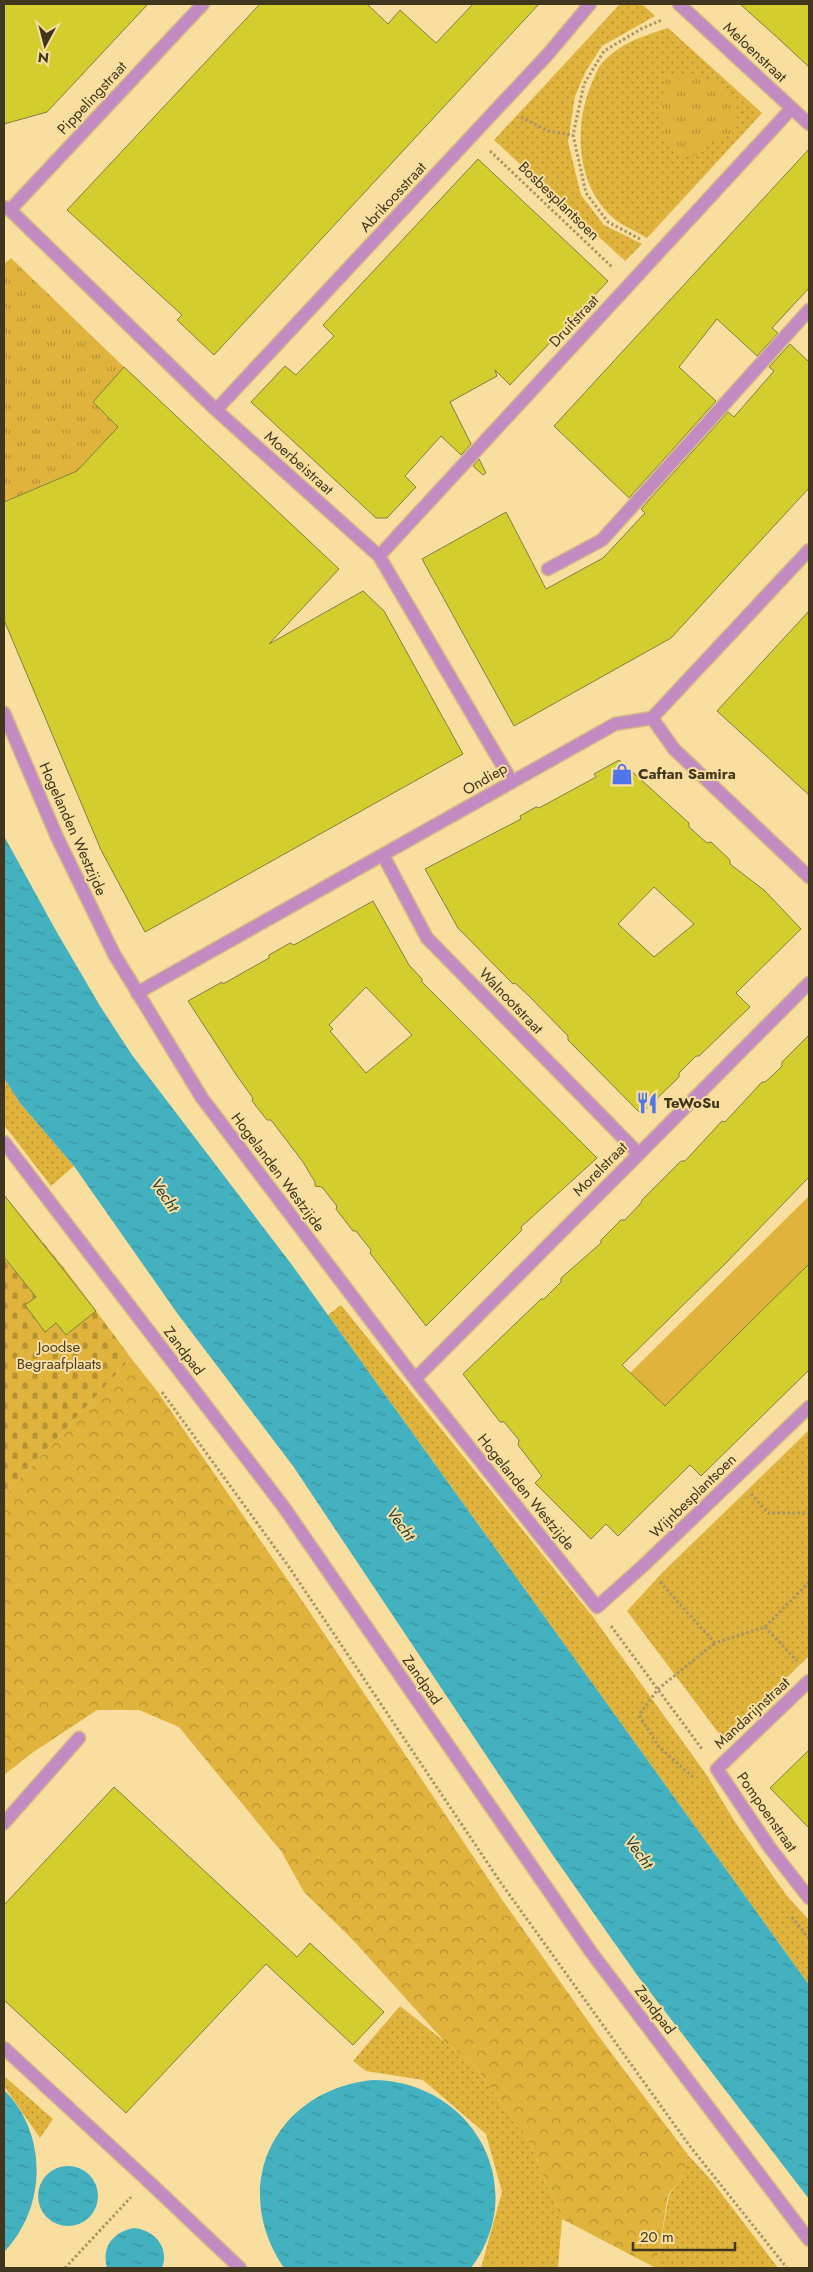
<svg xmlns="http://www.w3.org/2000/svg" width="813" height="2272" viewBox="0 0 813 2272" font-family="Jost,sans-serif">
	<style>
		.grass { fill: url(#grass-dots) }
		.forest { fill: url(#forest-crowns) }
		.cemetery { fill: url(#cemetery-stones) }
		.park { fill: url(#park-tufts) }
		.garden { fill: #dfb33c }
		.water { fill: url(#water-ripples) }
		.building { fill: #d3ce2e; stroke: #817f41; fill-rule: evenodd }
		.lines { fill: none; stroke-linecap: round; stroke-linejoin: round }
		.minor-casing { stroke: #d3bc85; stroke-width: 15 }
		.path { stroke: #a99667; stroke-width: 3; stroke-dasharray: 2.5 2.5; stroke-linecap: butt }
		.minor { stroke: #c48bc3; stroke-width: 12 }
		.labels { text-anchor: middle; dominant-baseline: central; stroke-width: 4; stroke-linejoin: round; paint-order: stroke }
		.street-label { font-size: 15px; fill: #40361d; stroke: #f8de9f }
		.poi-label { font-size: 15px; font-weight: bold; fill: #40361d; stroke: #f8de9f; text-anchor: start }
		.park-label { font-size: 15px; fill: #483e27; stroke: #f8de9f }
		.water-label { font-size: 16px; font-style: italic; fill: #1b3c40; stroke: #f8de9f }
	</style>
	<defs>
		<pattern id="grass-dots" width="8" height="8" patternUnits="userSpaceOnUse" patternTransform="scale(1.25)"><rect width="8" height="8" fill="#dfb33c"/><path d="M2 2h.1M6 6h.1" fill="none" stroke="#b69232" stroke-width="1.8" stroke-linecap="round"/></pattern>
		<pattern id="forest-crowns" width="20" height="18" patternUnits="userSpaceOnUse" patternTransform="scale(1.25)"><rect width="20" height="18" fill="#dfb33c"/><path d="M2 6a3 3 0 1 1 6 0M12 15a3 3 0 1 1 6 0" fill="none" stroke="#b69232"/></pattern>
		<pattern id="cemetery-stones" width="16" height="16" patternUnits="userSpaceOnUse" patternTransform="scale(1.25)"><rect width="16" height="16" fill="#dfb33c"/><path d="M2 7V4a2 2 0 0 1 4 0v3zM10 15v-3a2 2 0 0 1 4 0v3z" fill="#b69232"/></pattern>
		<pattern id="park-tufts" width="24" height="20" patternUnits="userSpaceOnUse" patternTransform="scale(1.25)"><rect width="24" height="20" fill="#dfb33c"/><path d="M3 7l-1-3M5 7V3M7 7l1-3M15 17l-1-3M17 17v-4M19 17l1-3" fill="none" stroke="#b69232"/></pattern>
		<pattern id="water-ripples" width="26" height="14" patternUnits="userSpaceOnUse" patternTransform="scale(1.25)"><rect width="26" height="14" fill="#43b1c0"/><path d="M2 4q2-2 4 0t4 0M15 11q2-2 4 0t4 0" fill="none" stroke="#39919b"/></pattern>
	</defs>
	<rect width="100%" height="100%" fill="#f8de9f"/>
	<path class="grass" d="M620,4H642L655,16L602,46L586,71L575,96L568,142L581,195L604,225L642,244L625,261L494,140Z
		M668,28L762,113L647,238C636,231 620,225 611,216C576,183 574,126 591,85C594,79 596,72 599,67C616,45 642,36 668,28Z
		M4,1078L20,1103L74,1166L51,1186L4,1125Z
		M341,1305L593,1617L706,1774L735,1822L787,1896L809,1920V1985L328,1315Z
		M809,1430V1656L723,1739L627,1611L662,1573Z
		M400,2006L475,2066L530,2144L562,2219L558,2268H481L502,2192L486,2134L423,2080L366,2071L353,2061Z
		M4,2076L53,2119L40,2138L4,2086Z
		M688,2155L711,2180L778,2268H656L669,2195L681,2180Z"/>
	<path class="forest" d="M131,1358L157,1391L305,1605L503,1901L600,2038L688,2155L681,2180L668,2195L656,2268L562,2219L530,2144L475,2066L445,2042L353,1940L304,1892L281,1851L179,1727L139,1710H97L32,1753L4,1775V1496Z"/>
	<path class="cemetery" d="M4,1195L65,1269L131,1358L4,1496Z"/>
	<path class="park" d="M667,74C684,74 723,77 732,95C733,98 734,103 735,106C738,116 738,122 733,132L718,139L706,141C701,168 672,156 666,137C658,117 662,95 667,74Z
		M11,258L152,394L77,471L4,502V264Z"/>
	<path class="garden" d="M809,1196V1265L636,1435L631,1387L638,1380L630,1373Z"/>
	<path class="water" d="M4,836L55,929L100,1006L132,1055L292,1265L809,1985V2199L637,1975L552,1854L293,1466L177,1313L74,1166L20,1103L4,1078Z
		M373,2080C472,2081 532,2186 471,2268H284C228,2186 275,2090 373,2080Z
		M4,2090C48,2133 47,2208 4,2252Z
		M38 2196a30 30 0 1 1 60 0a30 30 0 1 1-60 0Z
		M134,2228C154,2230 170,2247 162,2268H107C101,2246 114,2232 134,2228Z"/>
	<path class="building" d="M4,4H148L47,112L4,124Z
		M260,4H367L388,24L400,10L436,43L473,4H539L214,355L177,320L182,315L67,210Z
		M740,4H809V67L780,40Z
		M809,149V288L772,328L778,333L757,356L717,319L679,367L716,401L629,498L554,426Z
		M478,159L608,281L510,385L495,370L497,376L450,402L471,444L461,455L441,436L405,476L416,487L387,518H376L251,402L285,366L296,375L334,336L323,325Z
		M790,344L809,362V488L671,638L514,726L422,559L506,512L546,589L603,558L645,513L641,509L728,412L734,417L774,371L769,367Z
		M124,367L339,569L269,644L363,591L384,611L463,754L145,932L101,850L4,620V502L77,471L118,427L93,402Z
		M479,459L486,473L483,475L473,466Z
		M809,611V795L717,711Z
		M619,760L689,823V827L699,836L707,843L711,842L730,860V864L765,891L801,929L736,993L750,1007L699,1056H696L679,1073V1077L641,1114L568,1040V1036L529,996L515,983L513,984L458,928L425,869L521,819L520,816L536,807L539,808L596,777L594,774ZM654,887L694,924L654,957L618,924Z
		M373,901L409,965L422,979V982L597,1158L521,1227L522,1230L426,1326L370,1253L371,1250L363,1240L356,1231H353L336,1209L337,1206L329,1196L322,1187L315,1186V1182L303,1162L271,1120H267L252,1101L253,1098L237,1076L188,1001L222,982L223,984L269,958V955L290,943L294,945ZM366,987L412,1035L366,1073L330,1031L333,1029L329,1025Z
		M809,1035V1177L725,1264L622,1365L665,1406L809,1264V1370L701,1476L690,1465L618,1536L606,1524L591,1539L535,1483L542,1476L518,1445L519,1440L504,1422H500L463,1374L541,1299H544L561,1282V1278L601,1243V1240L621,1220H625L641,1203L642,1200L681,1161H685L722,1121L725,1122L762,1082H765L773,1075L782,1066V1062Z
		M4,1195L96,1311L66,1335L56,1323L45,1332L25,1305L36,1297L4,1257Z
		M809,1750V1828L770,1788Z
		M114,1787L297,1957L310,1943L384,2012L353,2045L266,1964L126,2113L4,2000V1905Z"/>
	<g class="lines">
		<g class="minor-casing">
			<path id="minor" d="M679,4L809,124
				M4,207L10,210L216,410L379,556L512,782
				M10,210L203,4
				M216,410L549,53L590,4
				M379,556L792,108
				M548,569L602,540L809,310
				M4,713L57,837L114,954L202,1098L415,1379L597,1607L644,1565L809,1407
				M652,718L674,749L809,877
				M383,855L427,938L639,1154
				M137,993L615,724L652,718L809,550
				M4,1142L283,1506L591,1952L809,2240
				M415,1379L809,983
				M809,1681L717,1769L770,1848L809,1898
				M4,1823L79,1738
				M4,2048L147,2180L240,2268"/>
		</g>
		<path class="path" d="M521,117L548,131L573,135
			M490,151L612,267
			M640,239L608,222L586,193L573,135L584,84L604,51L641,29L662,20
			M162,1392L289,1567L501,1883L689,2145L787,2268
			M751,1494L768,1513H809
			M660,1582L715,1643L765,1627L809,1582
			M611,1626L702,1749
			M765,1627L797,1661
			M693,1777L659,1747L639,1715L658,1689L715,1643
			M792,1917L809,1939
			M65,2268L131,2197"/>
		<use href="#minor" class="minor"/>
	</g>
	<defs>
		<g id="shop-bare" transform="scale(1.725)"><path d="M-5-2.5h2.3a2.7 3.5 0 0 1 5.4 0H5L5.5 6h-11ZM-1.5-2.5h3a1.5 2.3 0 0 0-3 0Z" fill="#5175ea" stroke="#f8de9f" stroke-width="2.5" paint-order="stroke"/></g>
		<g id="restaurant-bare" transform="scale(1.725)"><path d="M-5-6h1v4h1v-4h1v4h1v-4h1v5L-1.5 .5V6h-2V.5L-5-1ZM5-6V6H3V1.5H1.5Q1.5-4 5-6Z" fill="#5175ea" stroke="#f8de9f" stroke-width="2.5" paint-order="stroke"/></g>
	</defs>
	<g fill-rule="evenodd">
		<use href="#shop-bare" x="622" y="774"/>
		<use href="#restaurant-bare" x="647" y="1103"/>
	</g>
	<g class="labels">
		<g class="street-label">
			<text transform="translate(755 52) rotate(43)">Meloenstraat</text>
			<text transform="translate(92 98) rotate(-47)">Pippelingstraat</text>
			<text transform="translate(393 197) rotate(-47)">Abrikoosstraat</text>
			<text transform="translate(559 201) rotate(44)">Bosbesplantsoen</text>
			<text transform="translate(574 321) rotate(-47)">Druifstraat</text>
			<text transform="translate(299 463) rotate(42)">Moerbeistraat</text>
			<text transform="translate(485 779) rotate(-30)">Ondiep</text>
			<text transform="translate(73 829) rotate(66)">Hogelanden Westzijde</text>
			<text transform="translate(511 1001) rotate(46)">Walnootstraat</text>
			<text transform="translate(600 1169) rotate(-45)">Morelstraat</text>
			<text transform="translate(278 1172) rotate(53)">Hogelanden Westzijde</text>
			<text transform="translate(184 1351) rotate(53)">Zandpad</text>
			<text transform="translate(526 1492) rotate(51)">Hogelanden Westzijde</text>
			<text transform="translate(693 1496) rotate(-44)">Wijnbesplantsoen</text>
			<text transform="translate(422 1680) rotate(55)">Zandpad</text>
			<text transform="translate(752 1713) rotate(-43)">Mandarijnstraat</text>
			<text transform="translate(767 1812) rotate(55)">Pompoenstraat</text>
			<text transform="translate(655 2010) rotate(53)">Zandpad</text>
		</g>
		<g class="poi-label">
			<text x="638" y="774">Caftan Samira</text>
			<text x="664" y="1103">TeWoSu</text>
		</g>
		<g class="park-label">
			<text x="59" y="1347">Joodse<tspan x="59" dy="17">Begraafplaats</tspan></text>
		</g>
		<g class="water-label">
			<text transform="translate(165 1195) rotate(56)">Vecht</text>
			<text transform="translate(401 1524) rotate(54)">Vecht</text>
			<text transform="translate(639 1852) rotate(54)">Vecht</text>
		</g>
	</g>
	<rect width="813" height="2272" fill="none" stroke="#40361d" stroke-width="10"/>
	<g transform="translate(45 45) rotate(187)" stroke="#f8de9f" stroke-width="4" paint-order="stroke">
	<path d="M0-4L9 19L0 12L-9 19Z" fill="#40361d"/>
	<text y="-8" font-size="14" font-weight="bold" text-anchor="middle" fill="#40361d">N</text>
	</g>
	<path d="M633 2242v8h102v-8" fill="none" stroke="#40361d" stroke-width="2.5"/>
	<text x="640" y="2242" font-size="15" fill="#40361d" stroke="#f8de9f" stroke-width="4" paint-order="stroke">20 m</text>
</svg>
